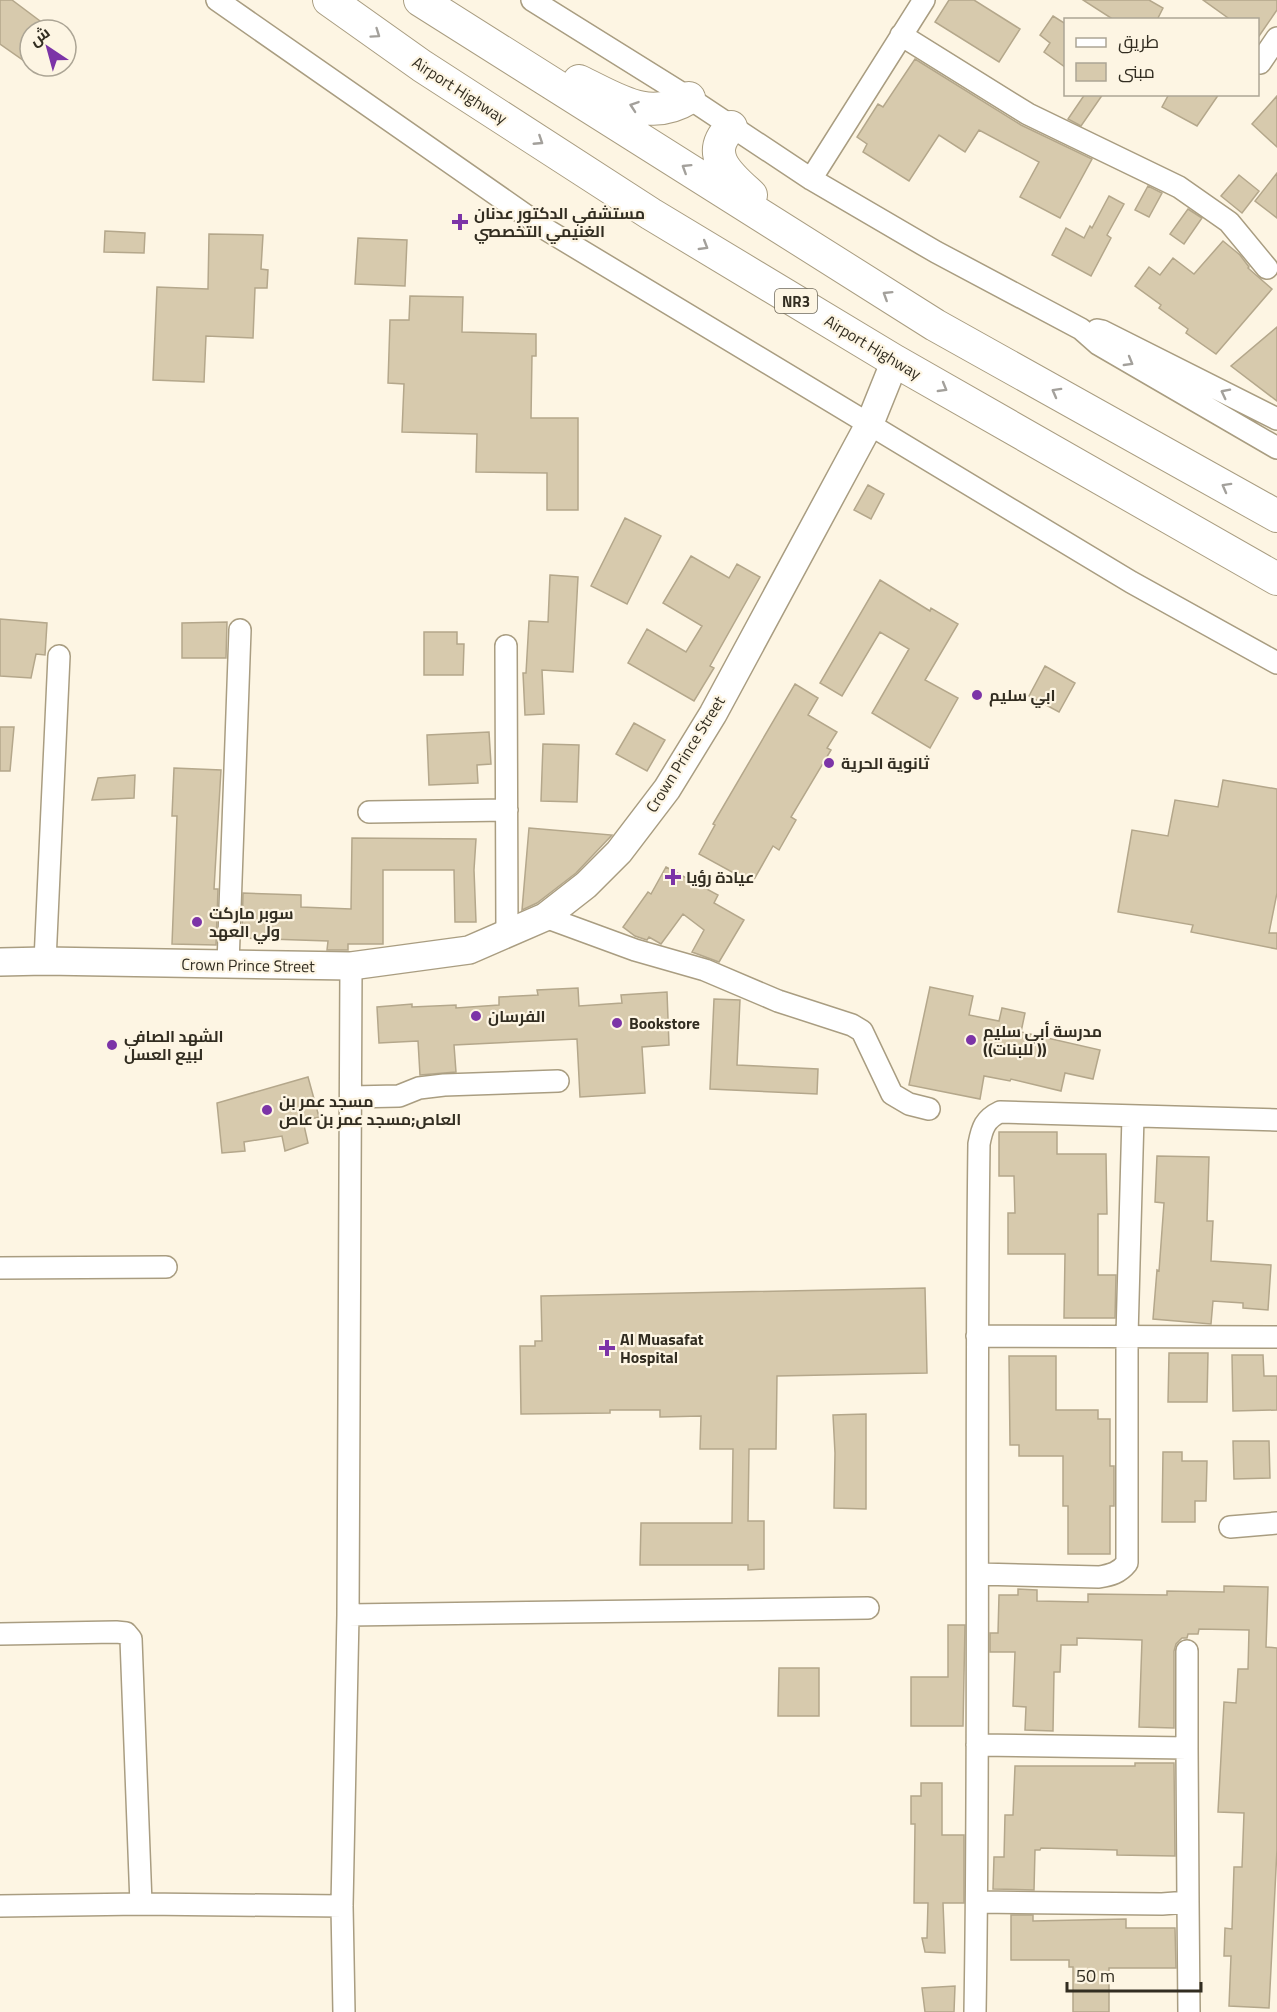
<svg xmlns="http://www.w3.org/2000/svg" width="1277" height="2012" viewBox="0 0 1277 2012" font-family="'Titillium Web',Cairo,sans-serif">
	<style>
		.building { fill: #d7caad; stroke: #b4a78b; stroke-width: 1.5 }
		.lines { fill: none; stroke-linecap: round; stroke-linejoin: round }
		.minor-casing { stroke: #a99d81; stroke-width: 24 }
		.major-casing { stroke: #a99d81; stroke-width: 30 }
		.highway-casing { stroke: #a99d81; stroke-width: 34 }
		.minor { stroke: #fff; stroke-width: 21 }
		.major { stroke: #fff; stroke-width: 27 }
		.highway { stroke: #fff; stroke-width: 32 }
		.oneway { stroke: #a3a09b }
		.poi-dot { fill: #7c34a7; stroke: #fdf5e3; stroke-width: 2 }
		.labels { text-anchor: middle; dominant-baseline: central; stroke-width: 4.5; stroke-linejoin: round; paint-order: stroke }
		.shield { fill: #fdf5e3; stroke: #6f695b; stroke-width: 1.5 }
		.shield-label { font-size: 15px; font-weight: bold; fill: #322d21 }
		.street-label { font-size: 16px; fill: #322d21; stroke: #fdf5e3 }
		.poi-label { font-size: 16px; font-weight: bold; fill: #322d21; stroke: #fdf5e3; text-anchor: start }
	</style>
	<rect width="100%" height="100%" fill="#fdf5e3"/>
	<path class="building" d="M0,0H12L52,30H30V65L0,44Z
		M949,0H974L1020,29L999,62L935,22Z
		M1083,0H1149L1163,8L1157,20H1114Z
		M1203,0H1277V10L1257,39V20H1231Z
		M1053,16L1064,23L1065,21V67L1044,52L1050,43L1040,35Z
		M915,59L1021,125L1092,159L1060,218L1020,197L1039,162L979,130L965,152L939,135L909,181L863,152L867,144L857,137L878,104L883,107Z
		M1085,94H1103L1081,126L1068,119Z
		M1169,94H1219L1197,126L1162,107Z
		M1277,96V147L1252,124Z
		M1277,173V218L1255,201Z
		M1239,175L1259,191L1242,213L1221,196Z
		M1148,186L1162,193L1149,217L1135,210Z
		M1109,196L1124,204L1107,235L1111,238L1091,276L1052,255L1066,228L1084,238L1090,226L1092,228Z
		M1188,209L1202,218L1184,244L1170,234Z
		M105,231L145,233L144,253L104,252Z
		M209,234L263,235L261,269L268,270L267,288H255L253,338L206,336L204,382L153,380L157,287L208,289Z
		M358,238L407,240L405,286L355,284Z
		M1223,241L1240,255L1249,267L1248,268L1272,289L1216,354L1186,333L1188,329L1159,308L1161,305L1135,286L1149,267L1160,275L1173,258L1194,274Z
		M410,296L463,297L462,332L536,334V356H532L531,418H578V510H547V473L476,472L477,434L402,432L404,384L388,383L390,320H409Z
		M1277,327V401L1231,366Z
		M868,485L884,494L871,519L854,510Z
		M625,518L661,536L627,604L591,586Z
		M691,556L729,578L737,564L760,577L710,666L714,668L694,701L628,663L647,629L686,652L702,626L663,603Z
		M550,575L578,577L573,672L542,670L544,714L525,715L523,673H526L529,621L548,622Z
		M880,580L930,611L931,608L958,624L925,680L958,698L930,748L872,713L909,649L880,632L842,696L820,683Z
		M0,619L47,623L45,655L36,654L31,678L0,676Z
		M227,622L226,658H182V623Z
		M424,632H457V644H464L463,675H424Z
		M1045,666L1075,683L1059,712L1029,696Z
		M795,684L818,698L808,715L837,732L827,748L831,750L791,817L796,820L779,850L773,846L752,883L699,854L715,825L713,824Z
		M634,723L665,740L647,771L616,754Z
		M0,727H14L10,771H0Z
		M489,732L491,764L477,765L478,783L429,785L427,735Z
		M543,744L579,745L577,802L541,801Z
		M174,768L221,770L214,889H218L216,945L172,944L177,816H172Z
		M135,775L134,798L92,800L98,778Z
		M1223,780L1277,789V893L1269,933H1277V949L1191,932L1193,925L1118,912L1132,830L1168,836L1175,800L1218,807Z
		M529,828L612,835L576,873L537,903L522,910Z
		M352,838L476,839L474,870L476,922H455L454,870H383V944H348V950H327L328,941L242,938L243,893L301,895V907L351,909Z
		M666,867L718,895L714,903L744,920L719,962L692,952L704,930L683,914L661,944L649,937L647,940L635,936L623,927L648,892L651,894Z
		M930,987L973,996L969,1015L999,1021L1002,1008L1025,1013L1021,1032L1100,1050L1093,1079L1065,1073L1061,1091L1011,1079L1010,1081L984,1076L980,1099L909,1085Z
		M578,988L579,1006L622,1003L621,995L667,992L669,1045L642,1047L645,1093L580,1097L577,1039L454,1045L456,1072L420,1075L418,1041L379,1043L377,1007L412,1004V1007L456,1005V1008L499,1005V997L538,995L537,990Z
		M714,999L740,1000L737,1065L818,1069L817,1094L710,1089Z
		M308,1077L319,1117L303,1121L308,1143L285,1151L282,1136L244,1142L245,1151L222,1153L217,1103Z
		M999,1132H1057V1154H1106L1107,1214H1098V1275H1116L1115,1318H1064L1065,1254H1008V1213H1015L1014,1176H999Z
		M1157,1156L1209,1157L1207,1221H1213L1211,1261L1271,1265L1268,1310L1243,1308V1303L1213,1301L1211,1324L1153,1319L1157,1270L1159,1271L1164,1203L1155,1202Z
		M925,1288L927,1373L777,1376L776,1449H749L748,1521H764V1569L748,1570V1565H640L641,1523H732L733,1449H700L701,1416L660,1417V1410H610V1413L521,1414L520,1346H535V1341H542L541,1296Z
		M1169,1353H1208L1207,1402H1168Z
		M1232,1355H1263L1264,1376H1277V1410L1233,1411Z
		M1009,1356H1056V1410H1098V1419H1110V1466H1114V1506H1110V1554H1068V1506H1063V1456H1019V1445H1010Z
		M866,1414V1509L834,1508L835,1453L833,1415Z
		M1233,1441H1269L1270,1478L1234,1479Z
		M1163,1452H1182V1461H1207L1206,1501H1195V1522H1162Z
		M1224,1586L1268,1587L1266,1647L1277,1648V1849L1269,2008L1229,2006L1231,1956H1224L1225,1928L1232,1929L1234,1867H1242L1244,1813L1218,1812L1224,1702L1236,1703L1238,1669H1248L1249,1630L1199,1629L1198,1634H1188L1187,1638H1182L1176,1644L1174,1651V1728L1139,1727L1142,1640L1077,1638V1645H1061L1060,1672H1054L1053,1731L1025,1730L1026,1707L1013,1706L1015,1652H990V1633H998L999,1595H1018V1589L1037,1590V1601L1088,1602V1594L1167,1595V1591L1224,1592Z
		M948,1625H965L963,1726H911V1677H948Z
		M779,1668H819V1716H778Z
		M1135,1763H1174L1175,1856L1117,1855V1850L1041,1848L1040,1850H1035L1034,1890L993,1889L994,1857H1004L1005,1815H1013L1015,1766H1135Z
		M921,1783H942V1835H964V1903H943L945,1953L925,1952L922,1938H927L928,1903H914L915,1824H911V1796H921Z
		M1011,1915H1033V1921L1126,1919V1928H1175L1176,1968H1109V2012H1073V1967H1069V1960H1011Z
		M955,1986L954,2012H925L922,1988Z"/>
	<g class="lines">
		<g class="minor-casing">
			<path id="minor" d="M217,0L547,230L1131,582L1277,663
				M532,0L689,98L811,179L936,252L1081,329L1098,344L1277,448
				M901,35L1028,114L1179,187L1229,222L1267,268
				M1260,63L1277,38
				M811,179L924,0
				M1097,330L1102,331L1277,419
				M506,646L507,933
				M369,812L507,810
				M545,917L635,950L705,970L778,1001L852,1025L862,1031L892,1094L909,1104L929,1109
				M45,961L59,656
				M228,964L240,630
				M351,1097L399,1096L419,1088L444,1085L558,1081
				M0,1268L166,1267
				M977,1336L1277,1337
				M1230,1527L1277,1523
				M978,1574L1099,1577C1111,1575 1119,1573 1127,1563V1336L1133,1116
				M348,1615L868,1608
				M0,1634L116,1632L126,1633L131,1639L141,1904
				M1187,1651V1748
				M977,1745L1187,1748L1188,1902
				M977,1902L1162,1904L1188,1902L1189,2012
				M0,1906L141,1904L342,1906
				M344,2012L342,1906L348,1615L351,966
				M975,2012C980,1723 975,1433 979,1144C982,1128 985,1119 1000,1112L1277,1120"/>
		</g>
		<g class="major-casing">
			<path id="major" d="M0,962L45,961L351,966L469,950L545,917L586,885L619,852L667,789L713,714L870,423L895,361"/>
		</g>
		<g class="highway-casing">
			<path id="highway" d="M329,0L422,66L651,214L895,361L1277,579
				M420,0L935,325L1277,516
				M579,81C617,99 649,123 689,98
				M731,127C703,155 730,176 751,195"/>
		</g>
		<use href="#minor" class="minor"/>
		<use href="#major" class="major"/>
		<use href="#highway" class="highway"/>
	</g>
	<defs><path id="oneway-chevron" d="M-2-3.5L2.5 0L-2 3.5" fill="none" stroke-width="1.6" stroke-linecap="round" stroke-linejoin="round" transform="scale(1.5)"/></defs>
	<g class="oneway">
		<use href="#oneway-chevron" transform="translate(376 34) rotate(35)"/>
		<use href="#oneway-chevron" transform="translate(634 106) rotate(-161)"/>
		<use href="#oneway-chevron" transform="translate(539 141) rotate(33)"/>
		<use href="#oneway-chevron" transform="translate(686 168) rotate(-148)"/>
		<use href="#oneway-chevron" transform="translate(704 246) rotate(31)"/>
		<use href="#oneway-chevron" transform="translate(887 295) rotate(-148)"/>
		<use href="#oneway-chevron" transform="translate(1129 362) rotate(30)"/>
		<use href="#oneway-chevron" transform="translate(943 388) rotate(30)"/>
		<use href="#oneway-chevron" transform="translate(1056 392) rotate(-151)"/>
		<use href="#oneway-chevron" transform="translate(1225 393) rotate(-153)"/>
		<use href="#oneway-chevron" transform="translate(1226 487) rotate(-151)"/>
	</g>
	<g class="poi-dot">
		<path d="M457 213h6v6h6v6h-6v6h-6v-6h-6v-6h6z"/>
		<circle cx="977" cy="695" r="6"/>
		<circle cx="829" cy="763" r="6"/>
		<path d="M670 868h6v6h6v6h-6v6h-6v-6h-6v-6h6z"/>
		<circle cx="197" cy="922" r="6"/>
		<circle cx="476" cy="1016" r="6"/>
		<circle cx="617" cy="1023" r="6"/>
		<circle cx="971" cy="1040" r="6"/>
		<circle cx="112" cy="1045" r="6"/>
		<circle cx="267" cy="1110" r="6"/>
		<path d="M604 1339h6v6h6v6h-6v6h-6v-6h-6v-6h6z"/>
	</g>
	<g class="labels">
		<rect class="shield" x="775" y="289" width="42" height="24" rx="4.5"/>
		<g class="shield-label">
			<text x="796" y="301">NR3</text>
		</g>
		<g class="street-label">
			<text transform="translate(460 90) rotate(33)">Airport Highway</text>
			<text transform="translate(873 347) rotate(31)">Airport Highway</text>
			<text transform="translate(685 754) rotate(-58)">Crown Prince Street</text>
			<text transform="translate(248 965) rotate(1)">Crown Prince Street</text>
		</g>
		<g class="poi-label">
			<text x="474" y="213">مستشفي الدكتور عدنان<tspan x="474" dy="18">الغنيمي التخصصي</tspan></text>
			<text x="989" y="695">ابي سليم</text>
			<text x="841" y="763">ثانوية الحرية</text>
			<text x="686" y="877">عيادة رؤيا</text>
			<text x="209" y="913">سوبر ماركت<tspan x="209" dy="18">ولي العهد</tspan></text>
			<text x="488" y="1016">الفرسان</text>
			<text x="629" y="1023">Bookstore</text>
			<text x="983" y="1031">مدرسة أبي سليم<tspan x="983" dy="18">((للبنات ))</tspan></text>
			<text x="124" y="1036">الشهد الصافي<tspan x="124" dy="18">لبيع العسل</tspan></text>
			<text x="279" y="1101">مسجد عمر بن<tspan x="279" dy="18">العاص;مسجد عمر بن عاص</tspan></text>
			<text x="620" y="1339">Al Muasafat<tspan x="620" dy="18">Hospital</tspan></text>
		</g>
	</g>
	<rect x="1064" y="18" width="195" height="78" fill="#fdf5e3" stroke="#aca595" stroke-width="1.5"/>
	<rect x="1076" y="38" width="30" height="9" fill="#ffffff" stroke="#aca595" stroke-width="1.5"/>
	<text x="1118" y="48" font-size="18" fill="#322d21">طريق</text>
	<rect x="1076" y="63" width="30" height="18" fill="#d7caad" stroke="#aca595" stroke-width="1.5"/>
	<text x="1118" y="78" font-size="18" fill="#322d21">مبنى</text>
	<g transform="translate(48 48) rotate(324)"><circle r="28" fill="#fdf5e3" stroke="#aca595" stroke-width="1.5"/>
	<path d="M0-4.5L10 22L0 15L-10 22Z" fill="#7c34a7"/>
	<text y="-9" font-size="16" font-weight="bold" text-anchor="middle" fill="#322d21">ش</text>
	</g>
	<path d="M1067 1982v9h134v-9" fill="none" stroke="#322d21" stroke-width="3"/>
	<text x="1076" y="1982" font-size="18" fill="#322d21" stroke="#fdf5e3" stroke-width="4.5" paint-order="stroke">50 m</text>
</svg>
